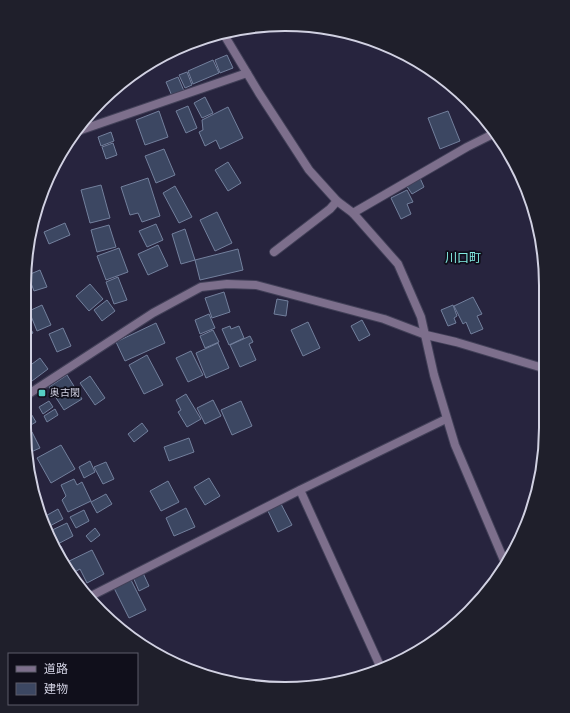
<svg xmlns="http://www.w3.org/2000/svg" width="570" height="713" viewBox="0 0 570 713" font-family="'Fira Sans','Noto Sans JP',sans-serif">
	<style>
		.building { fill: #3c4762; stroke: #73809d }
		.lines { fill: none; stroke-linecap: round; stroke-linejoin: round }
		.service-casing { stroke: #424058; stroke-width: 10 }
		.minor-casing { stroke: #424058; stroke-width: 10 }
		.tertiary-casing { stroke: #424058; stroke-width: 10 }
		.service { stroke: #7d6f8c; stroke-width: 8 }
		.minor { stroke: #7d6f8c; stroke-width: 8 }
		.tertiary { stroke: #7d6f8c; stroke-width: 8 }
		.poi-dot { fill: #55cec4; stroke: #100f1b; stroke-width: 1.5 }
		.labels { text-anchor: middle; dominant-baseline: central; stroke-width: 3.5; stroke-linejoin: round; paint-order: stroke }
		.poi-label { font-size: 10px; fill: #d1d1e2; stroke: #100f1b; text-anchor: start }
		.quarter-label { font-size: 12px; fill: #83ede3; stroke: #100f1b }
		.rim { fill: none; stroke: #d1d1e2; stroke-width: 2 }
	</style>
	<rect width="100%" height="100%" fill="#27243e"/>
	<path class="building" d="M227,55L233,68L220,73L215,60Z
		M213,60L219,73L193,84L188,71Z
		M187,72L192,85L185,88L179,75Z
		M178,77L184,91L172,96L166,82Z
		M205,97L213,113L202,118L194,103Z
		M188,106L197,128L186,133L176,111Z
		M228,107L243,138L220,149L216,140L205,146L199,132L203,130L202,120Z
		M159,111L168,137L145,145L136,120Z
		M448,111L460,141L440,149L428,118Z
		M111,132L114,141L101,146L98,137Z
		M113,143L117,155L106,159L102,147Z
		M164,149L175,175L156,183L145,156Z
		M228,162L241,183L228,191L215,170Z
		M148,178L160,216L142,222L138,213L130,215L121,187Z
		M420,178L424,187L412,194L406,185Z
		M101,185L110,218L90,223L81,190Z
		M175,186L192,217L179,223L163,193Z
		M407,190L413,202L407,204L411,214L401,219L391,198Z
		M217,212L232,243L215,251L200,220Z
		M65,223L70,235L49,244L44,232Z
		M156,224L163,240L147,247L139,231Z
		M109,225L116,247L97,252L91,230Z
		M185,229L195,260L181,264L172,234Z
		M158,245L168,266L148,275L138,254Z
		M119,248L128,272L106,280L97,256Z
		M238,249L243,270L200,280L195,260Z
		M40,270L47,287L34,291L28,275Z
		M118,277L127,300L114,304L106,282Z
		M90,284L103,299L89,311L76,296Z
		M224,292L230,312L212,318L205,298Z
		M473,297L482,314L477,316L483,329L471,334L466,322L463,324L454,306Z
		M277,299L288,301L286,316L274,314Z
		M107,300L115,311L102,321L94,310Z
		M42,305L51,325L37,331L29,311Z
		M453,305L457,316L454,318L456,323L448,326L441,310Z
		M209,314L215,328L200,334L195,320Z
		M24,317L33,333L24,338Z
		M362,320L370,335L359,341L351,326Z
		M308,322L320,348L303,356L291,330Z
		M156,323L165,343L125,361L116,342Z
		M230,326L231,329L239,326L244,338L229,345L222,329Z
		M63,328L71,346L57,352L49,334Z
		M213,330L219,342L205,348L200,336Z
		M250,336L253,342L249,344L256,360L240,367L230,345Z
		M218,343L229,368L206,378L196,353Z
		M191,351L203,375L188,382L176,358Z
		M147,355L163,385L144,394L129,365Z
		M40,358L48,369L28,384L24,379V370Z
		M67,375L82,399L64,410L49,387Z
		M90,376L105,398L95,405L80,383Z
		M186,394L201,419L187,427L178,412L181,410L176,400Z
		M213,400L221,416L205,424L197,408Z
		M49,401L53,407L43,414L39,407Z
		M241,401L252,426L232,435L221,410Z
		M27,407L36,422L24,429V409Z
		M55,409L58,415L47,422L44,416Z
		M142,423L148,431L134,442L128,434Z
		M32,432L40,448L31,452L25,435Z
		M189,438L194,452L169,461L164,447Z
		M61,445L75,469L51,483L37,458Z
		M90,461L95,472L84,478L79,467Z
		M106,462L114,479L103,484L94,467Z
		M209,478L220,496L205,505L194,487Z
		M74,479L77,485L82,482L91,501L68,512L62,500L66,496L61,485Z
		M168,481L179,502L161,511L150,491Z
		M106,494L112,504L97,513L91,502Z
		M280,502L292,525L278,532L267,509Z
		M186,508L195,527L174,536L166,518Z
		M58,509L63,519L46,528L42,518Z
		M84,510L89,521L76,528L70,517Z
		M67,523L73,536L54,546L48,532Z
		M95,528L100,535L91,542L86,536Z
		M61,546L68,560L63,563L55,549Z
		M92,550L104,574L87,583L80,569L71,574L63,564Z
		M143,573L149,586L139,591L133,577Z
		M130,578L146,610L129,618L113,586Z"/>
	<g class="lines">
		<g class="service-casing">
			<path id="service" d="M274,252L330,209L337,201"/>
		</g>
		<g class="minor-casing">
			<path id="minor" d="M78,131L247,73
				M353,213L467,147L495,133
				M24,397L153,313L201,287L227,284L256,285L384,319L426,335L456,342L543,368
				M300,490L381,668
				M89,597L300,490L446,419"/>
		</g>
		<g class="tertiary-casing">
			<path id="tertiary" d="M223,33L259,93L309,170L337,201L353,213L398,264L421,317L434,375L455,445L506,565"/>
		</g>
		<use href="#service" class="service"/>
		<use href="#minor" class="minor"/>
		<use href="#tertiary" class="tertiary"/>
	</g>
	<rect class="poi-dot" x="38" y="389" width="8" height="8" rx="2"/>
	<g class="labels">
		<g class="poi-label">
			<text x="50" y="393">奥古閑</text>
		</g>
		<g class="quarter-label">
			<text x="463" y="258">川口町</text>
		</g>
	</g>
	<path d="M0 0H570V713H0ZM285 31H285A254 254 0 0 1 539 285V428A254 254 0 0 1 285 682H285A254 254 0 0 1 31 428V285A254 254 0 0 1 285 31Z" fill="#1f1f2b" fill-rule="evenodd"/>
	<path class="rim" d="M285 31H285A254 254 0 0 1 539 285V428A254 254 0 0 1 285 682H285A254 254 0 0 1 31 428V285A254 254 0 0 1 285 31Z"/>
	<rect x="8" y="653" width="130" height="52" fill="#100f1b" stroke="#5d5d6b"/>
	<rect x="16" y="666" width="20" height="6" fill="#7d6f8c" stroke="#5d5d6b"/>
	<text x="44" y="673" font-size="12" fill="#d1d1e2">道路</text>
	<rect x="16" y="683" width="20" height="12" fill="#3c4762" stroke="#5d5d6b"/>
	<text x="44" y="693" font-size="12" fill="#d1d1e2">建物</text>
</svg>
